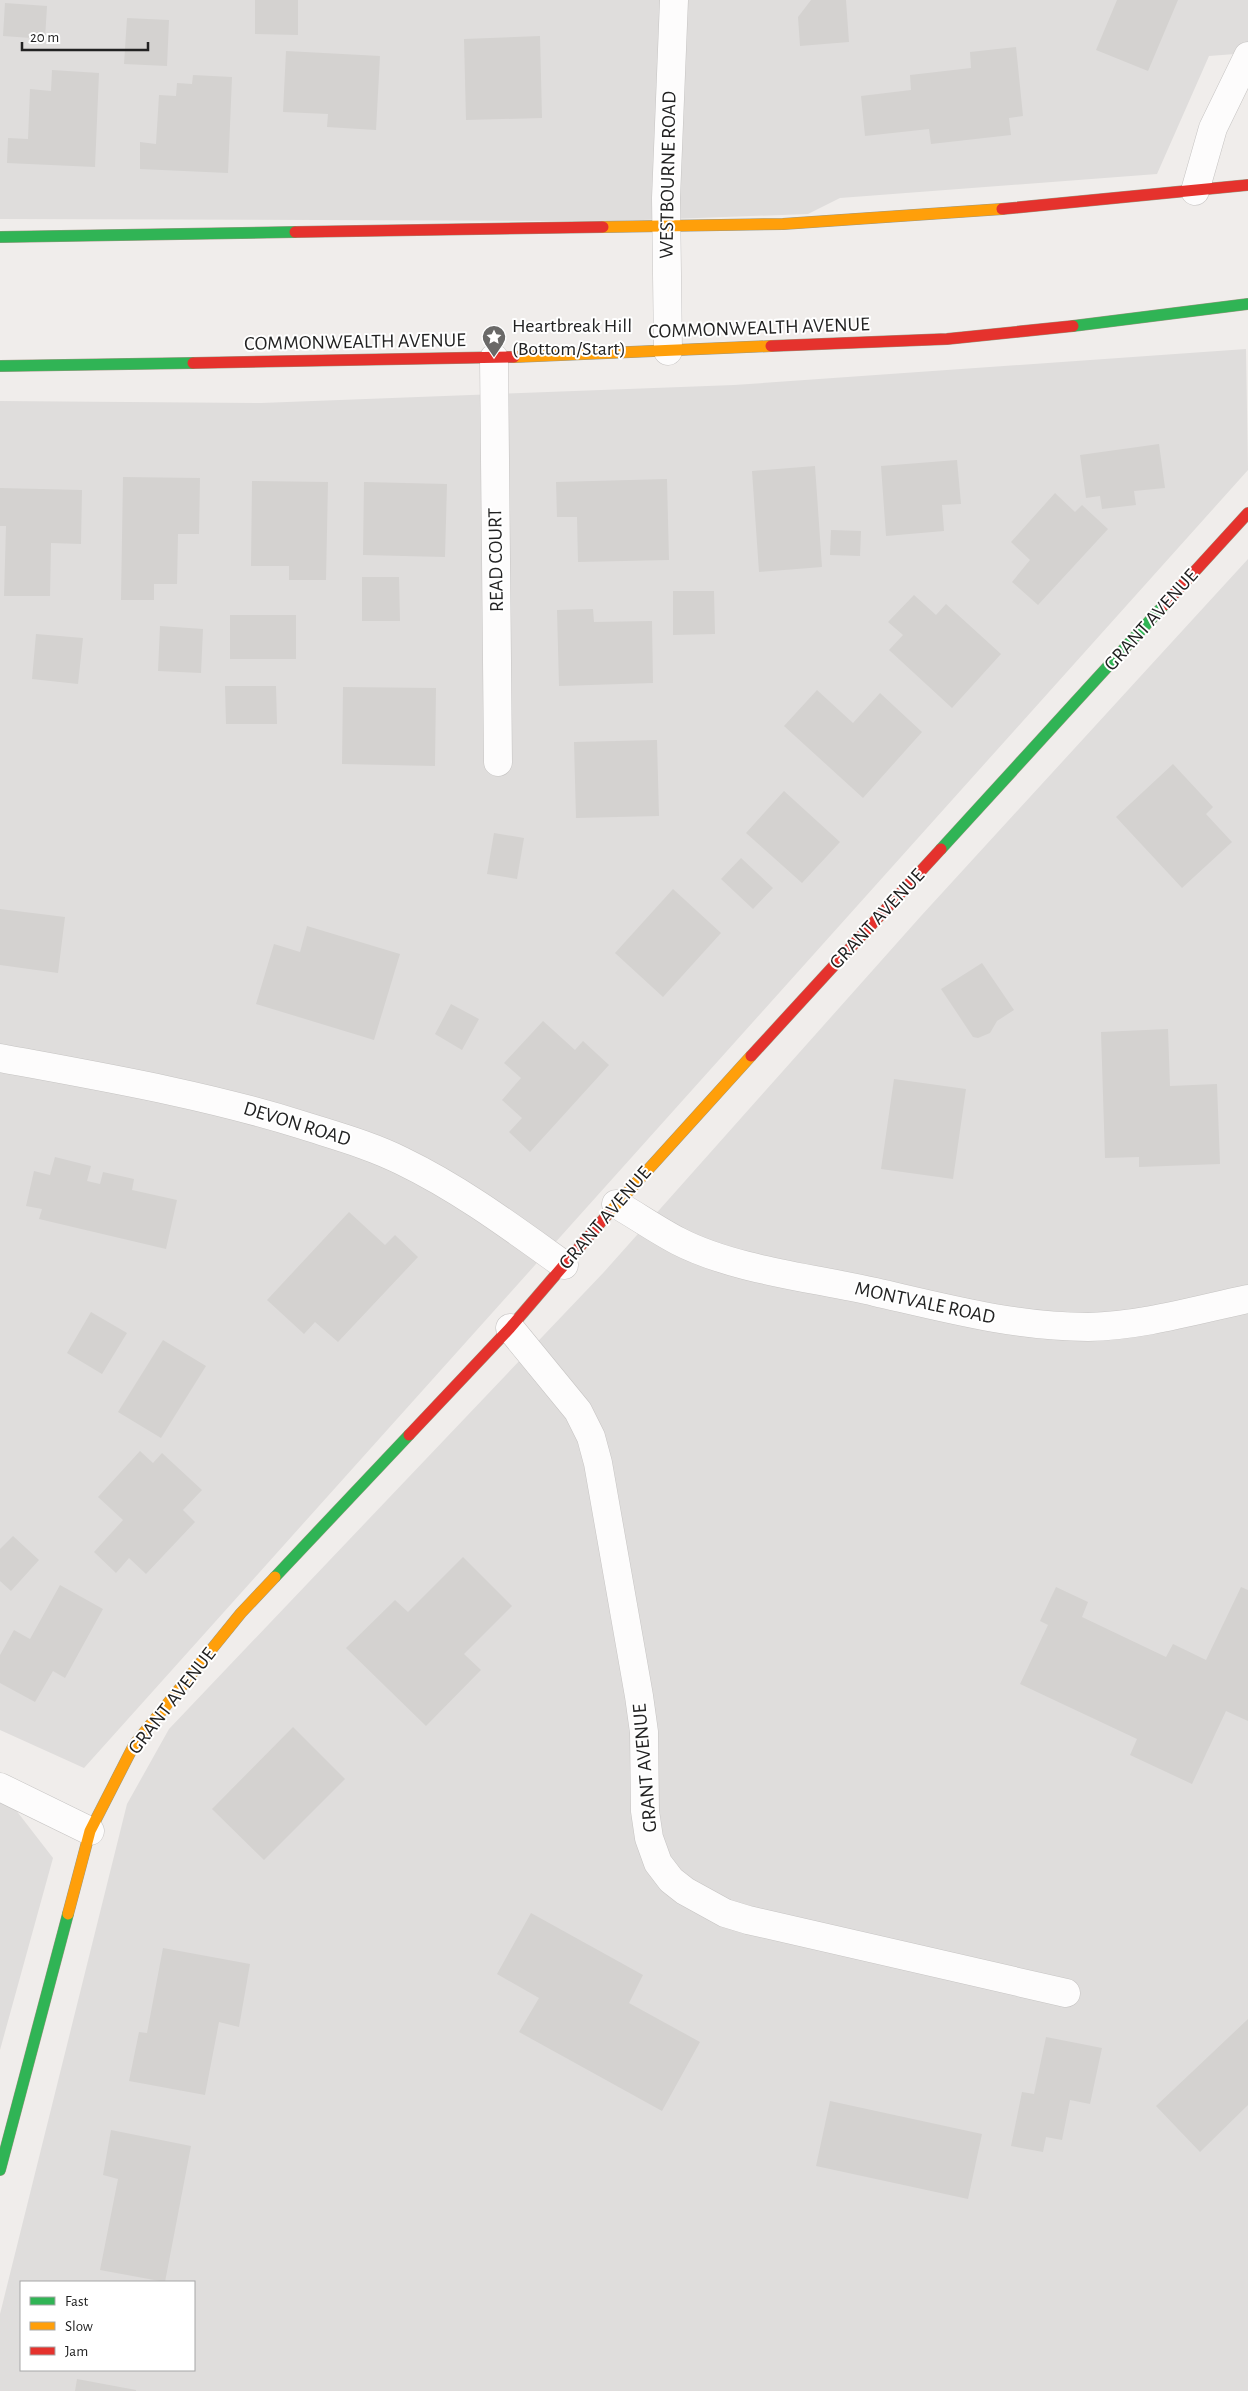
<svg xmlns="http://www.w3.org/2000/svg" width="1248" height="2391" viewBox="0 0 1248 2391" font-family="'Alegreya Sans',sans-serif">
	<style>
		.residential { fill: #dfdddc; fill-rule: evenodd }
		.building { fill: #d4d2d0 }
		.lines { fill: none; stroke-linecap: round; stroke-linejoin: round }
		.street-casing { stroke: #c6c4c3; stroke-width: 29 }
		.fast-casing { stroke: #9b9882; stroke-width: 12 }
		.slow-casing { stroke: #9b9882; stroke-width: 12 }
		.jam-casing { stroke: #9b9882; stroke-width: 12 }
		.street { stroke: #fdfcfc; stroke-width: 28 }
		.fast { stroke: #30b455; stroke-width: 11 }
		.slow { stroke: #ff9f0a; stroke-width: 11 }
		.jam { stroke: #e5322d; stroke-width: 11 }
		.labels { text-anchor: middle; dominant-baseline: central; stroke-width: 4; stroke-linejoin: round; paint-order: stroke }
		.street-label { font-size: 20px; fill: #222; stroke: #fff }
		.poi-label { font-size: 20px; fill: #222; stroke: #fff; text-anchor: start }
	</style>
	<rect width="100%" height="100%" fill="#f0edeb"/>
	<path class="residential" d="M0,0H1248V53L1209,56L1157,174L840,198L808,214L616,221L0,219Z
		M1246,349L1248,470L84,1768L0,1730V401L261,403L734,385Z
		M1248,559V2391H0V2314L127,1804L169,1729L604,1272L921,916ZM21,2282H194V2370H21Z
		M0,1800L12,1805L53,1858L0,2050Z"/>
	<path class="building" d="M255,0H298V35L255,34Z
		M811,0H846L849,42L800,46L798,17Z
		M1117,0H1178L1148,71L1096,50Z
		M5,3L47,6L45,39L3,36Z
		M127,18L169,20L167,66L124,64Z
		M540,36L542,118L466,120L464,39Z
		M1016,47L1023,116L1009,118L1011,135L931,144L929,129L865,136L861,96L911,90L910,75L971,68L970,52Z
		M286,51L380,56L376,130L327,127L328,114L283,112Z
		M52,70L99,73L95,167L7,163L8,138L28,139L30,89L51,91Z
		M193,75L232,77L228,173L140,169V142L156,144L159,95L176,96L177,83L192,84Z
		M1159,444L1165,488L1134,491L1136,505L1102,509L1100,496L1086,498L1080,455Z
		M957,460L961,504L942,505L944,531L886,536L881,466Z
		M815,466L822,567L759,572L752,471Z
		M123,477L200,478L199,534H178L177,584H154V600H121Z
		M667,479L669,560L578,562L577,517H557L556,482Z
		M252,481L328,482L326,580H289V566H251Z
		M364,482L447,484L445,557L363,555Z
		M0,488L82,490L81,544L51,543L50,596H4L6,526H0Z
		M1055,493L1075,512L1082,505L1108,529L1038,605L1012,582L1030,560L1011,542Z
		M831,530L861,531L860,556L830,555Z
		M362,577H399L400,621H362Z
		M673,591H714L715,634L673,635Z
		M914,595L936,615L946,604L1001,654L952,708L889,650L903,635L888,622Z
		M593,609L594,622L652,621L653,683L559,686L557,610Z
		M230,615H296V659H230Z
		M160,626L203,629L201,673L158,671Z
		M36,634L83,638L78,684L32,679Z
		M225,686H276L277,724H226Z
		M343,687L436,688L435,766L342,764Z
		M817,690L853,723L880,693L922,732L863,798L784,726Z
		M657,740L659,816L576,818L574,742Z
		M1173,764L1213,807L1206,814L1232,842L1182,888L1116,817Z
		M784,791L840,842L802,883L746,833Z
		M494,833L524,838L517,879L487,874Z
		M741,858L773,888L753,909L721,879Z
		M673,889L721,933L663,997L615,953Z
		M0,909L65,917L58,973L0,965Z
		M307,926L400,954L374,1040L256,1004L274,944L300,952Z
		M982,963L1014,1010L997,1021L990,1033L978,1038L973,1037L941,989Z
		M451,1004L479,1019L462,1050L435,1034Z
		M543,1021L575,1050L583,1041L609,1065L530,1152L509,1132L522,1118L502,1100L521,1078L504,1063Z
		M1168,1029L1170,1086L1217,1084L1220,1164L1139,1167V1157L1105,1158L1101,1032Z
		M894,1079L966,1089L953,1179L881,1169Z
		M55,1157L91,1166L87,1181L100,1184L103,1172L134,1179L132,1190L177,1200L166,1249L39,1219L42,1209L26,1206L34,1171L50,1175Z
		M349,1212L385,1245L395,1235L418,1257L338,1342L315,1322L304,1334L267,1300Z
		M91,1312L127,1333L102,1374L67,1353Z
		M163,1340L206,1366L161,1438L118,1412Z
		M140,1451L153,1463L162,1453L202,1490L183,1510L195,1522L146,1574L129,1558L116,1573L94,1552L123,1520L98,1497Z
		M13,1536L39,1560L11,1591L0,1581V1549Z
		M463,1557L512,1606L464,1654L481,1670L426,1726L346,1648L395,1600L408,1612Z
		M60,1585L103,1609L65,1678L53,1671L35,1702L0,1683V1655L14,1630L30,1639Z
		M1056,1587L1088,1602L1082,1617L1166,1657L1173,1644L1206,1660L1241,1587L1248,1590V1721L1226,1711L1192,1784L1130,1755L1137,1739L1020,1684L1048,1625L1040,1621Z
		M293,1727L345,1779L264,1860L212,1809Z
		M531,1913L643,1975L629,2003L700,2042L662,2111L519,2032L539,1998L497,1974Z
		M163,1948L250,1964L239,2027L219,2022L205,2095L129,2081L139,2032L147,2033Z
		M1248,2019V2105L1200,2152L1156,2106Z
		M1046,2037L1102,2048L1090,2104L1070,2100L1062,2140L1046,2137L1043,2152L1011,2146L1022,2092L1034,2094Z
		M830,2101L982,2134L968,2199L816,2166Z
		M111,2130L191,2146L165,2282L100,2270L118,2179L103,2175Z
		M77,2379L136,2390V2391H75Z"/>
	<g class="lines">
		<g class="street-casing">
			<path id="street" d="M1195,191L1213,128L1248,56
				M668,351L666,198L674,0
				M494,358L498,762
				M0,1058C102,1077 203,1094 302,1125C336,1136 370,1145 402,1161C460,1189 511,1227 564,1265
				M616,1204C637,1216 657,1230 678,1241C734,1270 814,1278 875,1292C945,1308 1016,1327 1088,1327C1142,1326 1196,1310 1248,1299
				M510,1328L578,1411L591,1437L598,1463L639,1696L644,1732L645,1811L649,1838L658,1863L671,1880L685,1891L725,1913L748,1920L1066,1993
				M0,1787L90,1831"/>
		</g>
		<g class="fast-casing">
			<path id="fast" d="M0,237L295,232
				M1073,326L1248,304
				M0,366L193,363
				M941,849L1164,605
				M275,1577L409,1435
				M0,2170L68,1914"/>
		</g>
		<g class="slow-casing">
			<path id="slow" d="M603,227L783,224L1002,209
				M514,357L771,346
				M607,1215L751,1056
				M68,1914L90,1831L134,1745L241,1613L275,1577"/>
		</g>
		<g class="jam-casing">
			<path id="jam" d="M1002,209L1248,185
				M295,232L603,227
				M771,346L947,339L1073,326
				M193,363L514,357
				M1164,605L1248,513
				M751,1056L941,849
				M409,1435L510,1328L607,1215"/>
		</g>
		<use href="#street" class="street"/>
		<use href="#fast" class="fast"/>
		<use href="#slow" class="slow"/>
		<use href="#jam" class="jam"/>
	</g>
	<defs>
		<g id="sight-pin" transform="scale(1.25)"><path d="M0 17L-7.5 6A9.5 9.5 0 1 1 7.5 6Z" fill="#6a6968" stroke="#fff"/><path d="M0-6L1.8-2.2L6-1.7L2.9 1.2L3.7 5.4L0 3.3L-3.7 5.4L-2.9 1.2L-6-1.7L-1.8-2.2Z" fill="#fff"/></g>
	</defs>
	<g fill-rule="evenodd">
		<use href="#sight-pin" x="494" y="337"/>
	</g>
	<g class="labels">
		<g class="street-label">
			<text transform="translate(668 175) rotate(-89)">WESTBOURNE ROAD</text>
			<text transform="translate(759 328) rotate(-2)">COMMONWEALTH AVENUE</text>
			<text transform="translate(355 342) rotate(-1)">COMMONWEALTH AVENUE</text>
			<text transform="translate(496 560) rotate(-91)">READ COURT</text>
			<text transform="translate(1151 620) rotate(-48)">GRANT AVENUE</text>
			<text transform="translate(877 919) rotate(-47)">GRANT AVENUE</text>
			<text transform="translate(297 1124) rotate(17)">DEVON ROAD</text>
			<text transform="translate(605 1218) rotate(-49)">GRANT AVENUE</text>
			<text transform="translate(925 1303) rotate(12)">MONTVALE ROAD</text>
			<text transform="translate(172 1701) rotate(-52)">GRANT AVENUE</text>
			<text transform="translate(645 1768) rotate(-95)">GRANT AVENUE</text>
		</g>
		<g class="poi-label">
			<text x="512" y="326">Heartbreak Hill<tspan x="512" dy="23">(Bottom/Start)</tspan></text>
		</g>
	</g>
	<rect x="20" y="2281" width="175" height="90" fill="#ffffff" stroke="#a7a7a7"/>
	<rect x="30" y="2297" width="25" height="8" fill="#30b455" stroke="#a7a7a7"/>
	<text x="65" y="2306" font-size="15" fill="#222222">Fast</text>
	<rect x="30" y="2322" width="25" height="8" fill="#ff9f0a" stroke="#a7a7a7"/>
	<text x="65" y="2331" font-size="15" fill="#222222">Slow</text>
	<rect x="30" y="2347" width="25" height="8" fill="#e5322d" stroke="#a7a7a7"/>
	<text x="65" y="2356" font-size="15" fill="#222222">Jam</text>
	<path d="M22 42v8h126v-8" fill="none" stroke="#222222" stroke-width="2.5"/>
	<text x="30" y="42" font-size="15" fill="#222222" stroke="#ffffff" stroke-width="4" paint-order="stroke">20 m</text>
</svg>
